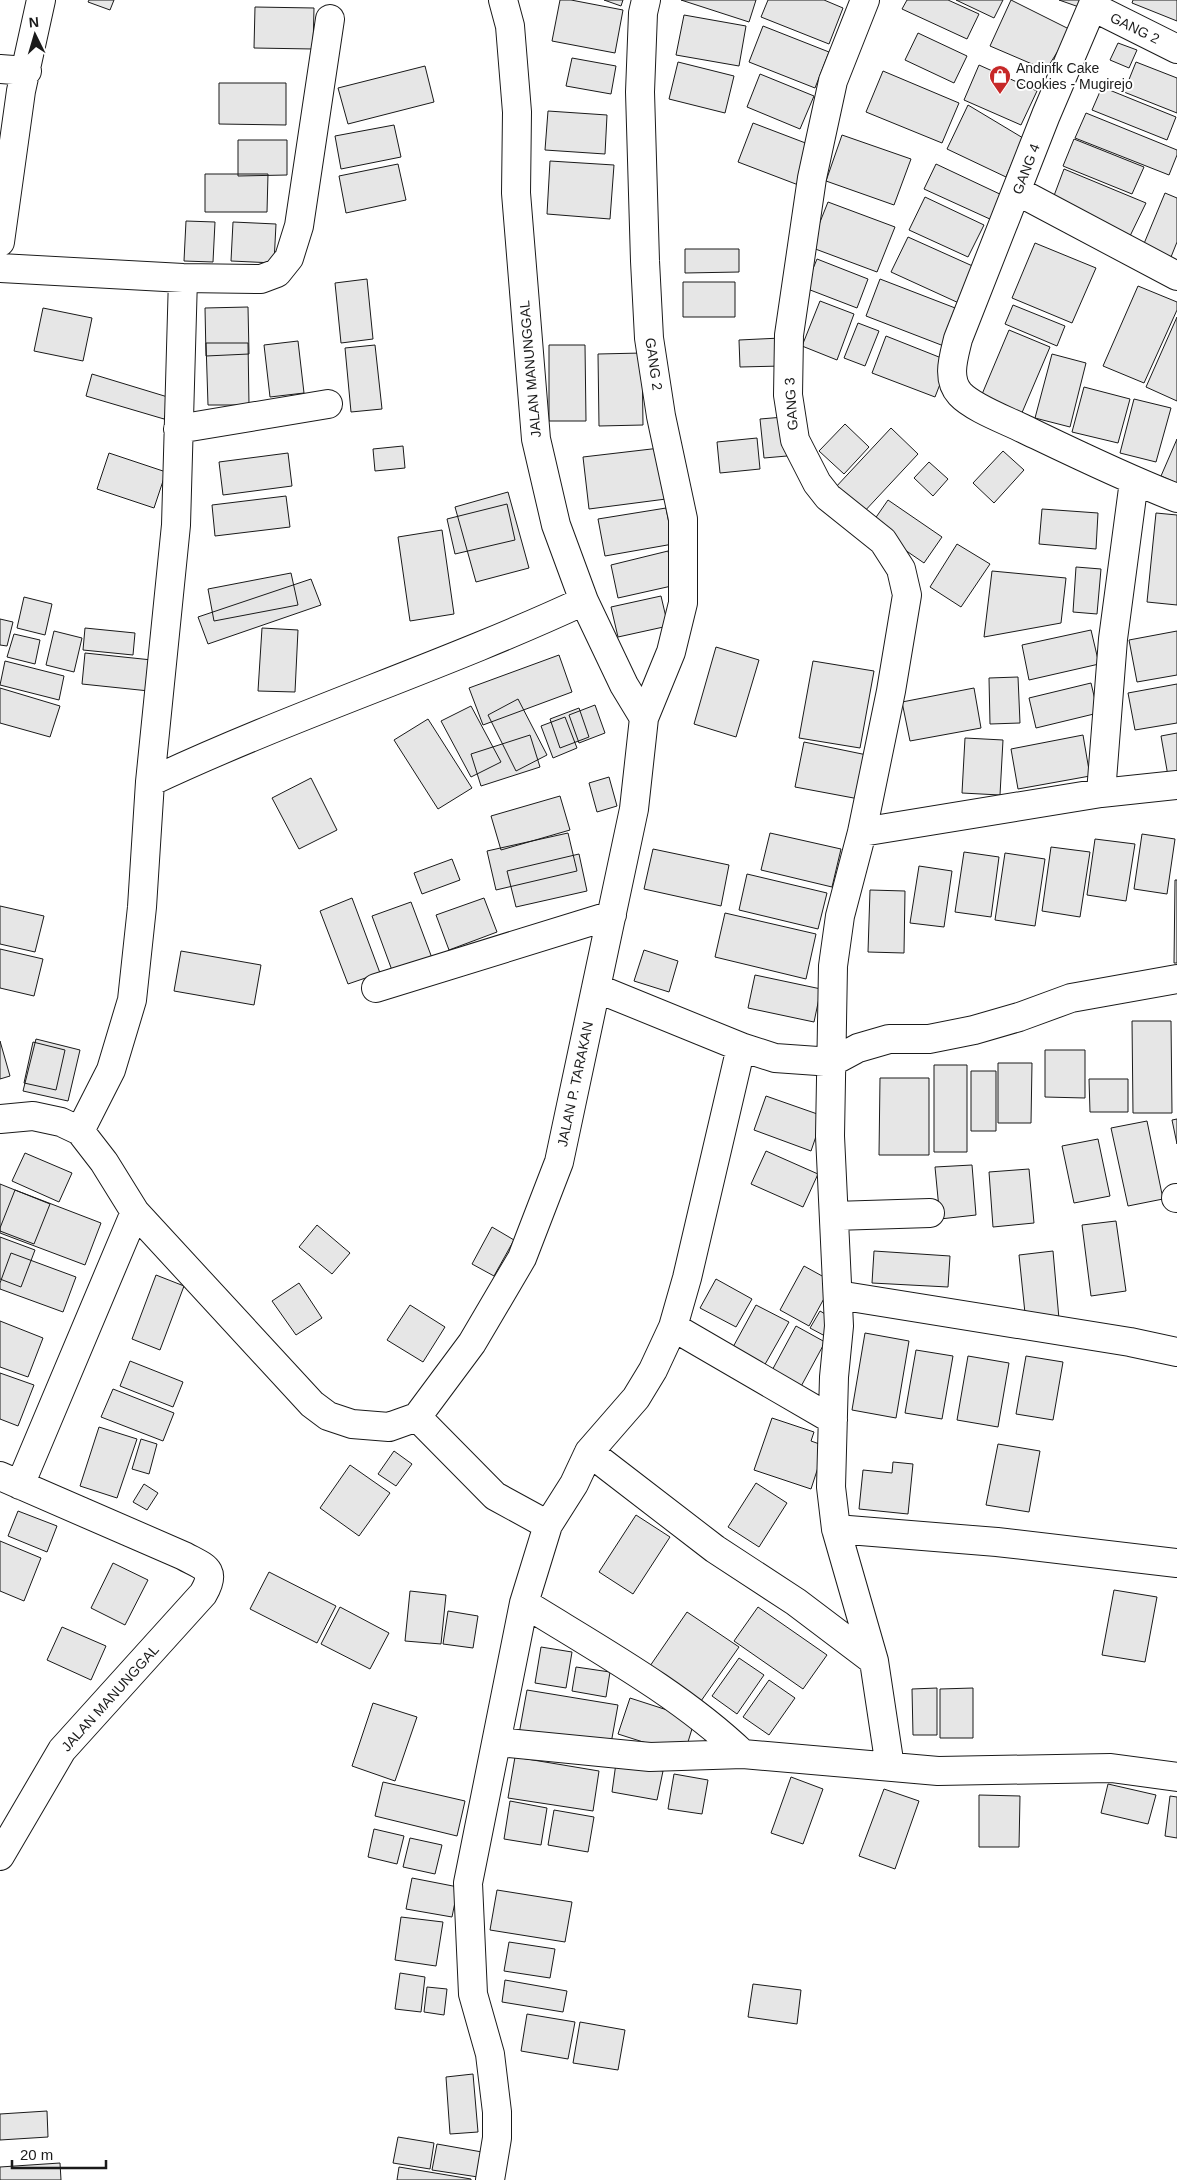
<svg xmlns="http://www.w3.org/2000/svg" width="1177" height="2180" viewBox="0 0 1177 2180" font-family="Arial,sans-serif">
	<style>
		.building { fill: #e6e6e6; stroke: #1a1a1a }
		.lines { fill: none; stroke-linecap: round; stroke-linejoin: round }
		.minor-casing { stroke: #1a1a1a; stroke-width: 30 }
		.minor { stroke: #fff; stroke-width: 28 }
		.labels { text-anchor: middle; dominant-baseline: central; stroke-width: 4; stroke-linejoin: round; paint-order: stroke }
		.street-label { font-size: 14px; fill: #1a1a1a; stroke: #fff }
		.poi-label { font-size: 14px; fill: #1a1a1a; stroke: #fff; text-anchor: start }
	</style>
	<rect width="100%" height="100%" fill="#fff"/>
	<path class="building" d="M89,0H114L110,10L88,2Z
		M560,0H571L623,10L615,53L552,41Z
		M604,0H623L621,6Z
		M681,0H756L749,22Z
		M768,0H824L843,8L829,44L761,17Z
		M907,0H948L979,14L967,39L902,9Z
		M956,0H1003L994,18Z
		M1011,0L1071,30L1046,70L990,46Z
		M1059,0H1082L1079,7Z
		M1133,0H1177V21L1132,3Z
		M255,7L314,8L313,49L254,48Z
		M684,15L746,26L739,66L676,55Z
		M763,26L829,52L815,88L749,62Z
		M918,33L967,56L954,83L905,60Z
		M1118,43L1137,50L1129,68L1110,60Z
		M572,58L616,66L611,94L566,86Z
		M678,62L734,76L725,113L669,99Z
		M1136,62L1177,78V113L1124,92Z
		M979,65L1037,91L1021,125L964,100Z
		M425,66L434,102L348,124L338,88Z
		M883,71L959,103L942,143L866,112Z
		M760,74L814,96L800,129L747,107Z
		M219,83H286V125L219,124Z
		M1102,87L1176,117L1167,140L1092,110Z
		M968,105L1023,138L1006,177L947,149Z
		M548,111L607,115L605,154L545,150Z
		M1086,113L1177,150V155L1169,175L1075,138Z
		M753,123L816,147L801,186L738,162Z
		M394,125L401,157L341,169L335,136Z
		M842,135L911,159L894,205L826,181Z
		M1074,139L1144,167L1132,194L1063,166Z
		M238,140H287V175L238,176Z
		M550,161L614,165L610,219L547,214Z
		M398,164L406,200L346,213L339,176Z
		M936,164L1004,196L992,220L924,189Z
		M1064,169L1146,203L1130,236L1052,201Z
		M205,174H268L267,212H205Z
		M1165,193L1177,198V242L1171,257L1143,246Z
		M925,197L984,225L968,257L909,230Z
		M828,202L895,227L877,272L810,247Z
		M186,221L215,222L213,262L184,261Z
		M233,222L276,224L274,263L231,261Z
		M908,237L977,268L961,304L891,272Z
		M1035,243L1096,268L1072,323L1012,298Z
		M685,249H739V272L685,273Z
		M817,259L868,279L857,308L805,288Z
		M367,279L373,339L341,343L335,283Z
		M880,279L963,311L949,348L866,316Z
		M683,282H735V317H683Z
		M1138,286L1177,302V310L1144,383L1103,366Z
		M820,301L854,314L837,360L802,346Z
		M1013,305L1065,326L1057,346L1005,324Z
		M248,307L249,354L206,356L205,308Z
		M43,308L92,318L83,361L34,351Z
		M1177,317V401L1146,387Z
		M858,323L879,331L865,366L844,358Z
		M1009,330L1050,347L1021,415L980,399Z
		M886,336L949,361L935,397L872,373Z
		M781,338L782,366L740,367L739,340Z
		M298,341L304,393L270,397L264,345Z
		M206,343H248L249,405H208Z
		M375,345L382,409L351,412L345,348Z
		M549,345H585L586,421H549Z
		M642,353L643,425L599,426L598,354Z
		M1052,354L1086,363L1070,427L1035,418Z
		M92,374L171,398L164,419L86,396Z
		M1084,387L1130,399L1118,443L1072,432Z
		M1134,399L1171,408L1156,462L1120,453Z
		M784,417L787,456L764,458L760,419Z
		M845,424L869,447L844,474L819,451Z
		M891,428L918,454L862,514L834,489Z
		M757,438L760,469L720,473L717,442Z
		M1177,439V483L1161,476Z
		M403,446L405,468L375,471L373,449Z
		M660,448L666,499L589,509L583,457Z
		M1003,451L1024,470L994,503L973,483Z
		M109,453L166,472L154,508L97,489Z
		M288,453L292,486L223,495L219,462Z
		M929,462L948,479L933,496L914,478Z
		M508,492L529,568L476,582L455,507Z
		M286,496L290,527L215,536L212,505Z
		M888,500L942,537L924,563L870,526Z
		M507,504L515,540L455,554L447,519Z
		M666,508L673,544L605,556L598,519Z
		M1042,509L1098,513L1096,549L1039,544Z
		M1156,513L1177,515V605L1147,602Z
		M442,530L454,614L410,621L398,537Z
		M957,544L990,564L961,607L930,587Z
		M668,551L676,585L618,598L611,565Z
		M1076,567L1101,569L1097,614L1073,612Z
		M992,571L1066,578L1061,623L984,637Z
		M291,573L298,605L214,621L208,589Z
		M311,579L321,605L208,644L198,617Z
		M661,596L668,626L618,637L611,607Z
		M24,597L52,604L45,635L17,628Z
		M0,619L13,622L7,646L0,645Z
		M85,628L135,633L133,655L83,650Z
		M262,628L298,630L295,692L258,691Z
		M1091,630L1099,664L1029,680L1022,645Z
		M54,631L82,638L74,672L46,665Z
		M1177,631V675L1137,682L1129,640Z
		M14,634L40,640L35,664L7,657Z
		M716,647L759,660L736,737L694,724Z
		M85,653L152,660L149,691L82,684Z
		M559,655L572,692L483,725L469,688Z
		M5,661L64,676L59,700L0,685Z
		M813,661L874,671L860,748L799,738Z
		M1018,677L1020,723L990,724L989,678Z
		M1091,683L1098,713L1036,728L1029,698Z
		M1177,684V723L1135,730L1128,693Z
		M0,688L60,706L50,737L0,723Z
		M974,688L981,728L910,741L902,702Z
		M518,699L547,755L516,771L488,715Z
		M595,705L605,733L579,743L569,715Z
		M471,706L501,762L471,777L441,721Z
		M579,708L589,737L560,748L550,719Z
		M565,717L577,748L553,758L541,726Z
		M428,719L472,788L438,809L394,740Z
		M1177,733V775L1168,776L1161,736Z
		M530,735L540,767L481,786L471,754Z
		M1083,735L1090,776L1018,789L1011,749Z
		M965,738L1003,740L1000,795L962,793Z
		M804,742L867,755L859,799L795,787Z
		M609,777L617,806L597,812L589,783Z
		M311,778L337,830L299,849L272,798Z
		M560,796L570,830L501,850L491,816Z
		M568,833L577,871L496,890L487,851Z
		M770,833L841,849L832,887L761,870Z
		M1142,834L1175,839L1167,894L1134,889Z
		M1095,839L1135,844L1126,901L1087,895Z
		M1051,847L1090,852L1080,917L1042,911Z
		M653,849L729,865L721,906L644,889Z
		M964,852L999,857L991,917L955,912Z
		M1005,853L1045,859L1035,926L995,920Z
		M579,854L587,891L516,907L507,871Z
		M452,859L460,880L422,894L414,873Z
		M919,866L952,871L944,927L910,923Z
		M747,874L827,893L818,929L739,910Z
		M1175,880H1177V963H1174Z
		M870,890L905,891L904,953L868,952Z
		M352,898L380,973L348,984L320,911Z
		M484,898L497,932L449,950L436,915Z
		M411,902L432,958L393,973L372,916Z
		M0,906L44,916L35,952L0,944Z
		M725,913L816,934L806,979L715,957Z
		M0,949L43,959L34,996L0,988Z
		M644,950L678,961L669,992L634,981Z
		M181,951L261,965L254,1005L174,991Z
		M755,975L821,989L814,1022L748,1008Z
		M1132,1021H1171L1172,1113H1133Z
		M36,1039L80,1050L68,1101L23,1091Z
		M0,1041L10,1076L0,1079Z
		M33,1042L65,1050L56,1090L24,1083Z
		M1045,1050H1085V1098L1045,1097Z
		M998,1063H1032L1031,1123H998Z
		M934,1065H967V1152H934Z
		M971,1071H996V1131H971Z
		M880,1078H929V1155H879Z
		M1089,1079H1128V1112H1090Z
		M766,1096L823,1116L811,1151L754,1130Z
		M1177,1119V1144L1172,1120Z
		M1147,1121L1163,1199L1128,1206L1111,1128Z
		M1098,1139L1110,1196L1074,1203L1062,1146Z
		M766,1151L818,1174L803,1207L751,1184Z
		M25,1153L72,1173L59,1202L12,1181Z
		M972,1165L976,1215L940,1219L935,1167Z
		M1029,1169L1034,1223L993,1227L989,1172Z
		M0,1184L50,1204L34,1244L0,1231Z
		M15,1190L101,1223L85,1265L0,1233V1228Z
		M1116,1221L1126,1291L1091,1296L1082,1225Z
		M317,1225L350,1253L332,1274L299,1247Z
		M492,1227L514,1240L494,1276L472,1264Z
		M0,1237L35,1250L21,1287L0,1279Z
		M874,1251L950,1256L948,1287L872,1283Z
		M1053,1251L1059,1319L1026,1323L1019,1255Z
		M11,1253L76,1277L63,1312L0,1289V1283Z
		M804,1266L833,1282L809,1326L780,1310Z
		M156,1275L184,1286L160,1350L132,1339Z
		M716,1279L752,1299L736,1327L700,1308Z
		M299,1283L322,1318L296,1335L272,1301Z
		M410,1305L445,1327L423,1362L387,1340Z
		M756,1305L789,1322L759,1375L727,1358Z
		M820,1311L834,1319L825,1336L810,1328Z
		M0,1321L43,1338L28,1377L0,1367Z
		M796,1326L825,1342L798,1392L769,1376Z
		M865,1333L909,1341L896,1418L852,1410Z
		M916,1350L953,1356L942,1419L905,1413Z
		M968,1356L1009,1363L998,1427L957,1420Z
		M1026,1356L1063,1362L1053,1420L1016,1414Z
		M130,1361L183,1382L173,1407L120,1386Z
		M0,1373L34,1385L18,1426L0,1419Z
		M113,1389L174,1413L163,1441L101,1417Z
		M772,1418L814,1432L811,1441L825,1446L811,1489L754,1470Z
		M99,1427L137,1439L117,1498L80,1486Z
		M141,1439L157,1444L149,1474L132,1469Z
		M998,1444L1040,1451L1029,1512L986,1505Z
		M394,1451L412,1464L396,1486L378,1474Z
		M893,1462L913,1464L908,1514L859,1509L863,1470L892,1473Z
		M350,1465L390,1493L359,1536L320,1508Z
		M756,1483L787,1503L759,1547L728,1527Z
		M144,1484L158,1493L147,1510L133,1502Z
		M18,1511L57,1526L47,1552L8,1536Z
		M636,1515L670,1537L633,1594L599,1572Z
		M0,1541L41,1558L24,1601L0,1591Z
		M113,1563L148,1580L125,1625L91,1608Z
		M269,1572L336,1606L317,1643L250,1609Z
		M1114,1590L1157,1597L1145,1662L1102,1655Z
		M410,1591L446,1595L441,1644L405,1641Z
		M340,1607L389,1633L370,1669L321,1644Z
		M758,1607L827,1655L803,1689L734,1641Z
		M448,1611L478,1616L473,1648L443,1644Z
		M687,1612L739,1647L701,1701L650,1666Z
		M62,1627L106,1646L91,1680L47,1660Z
		M541,1647L572,1652L566,1688L535,1683Z
		M739,1658L764,1675L737,1714L712,1696Z
		M576,1667L610,1672L606,1697L572,1691Z
		M769,1680L795,1698L769,1735L743,1717Z
		M937,1688V1735H913L912,1689Z
		M973,1688V1738H940V1689Z
		M527,1690L618,1705L610,1749L519,1734Z
		M630,1698L695,1719L684,1755L618,1734Z
		M373,1703L417,1717L395,1781L352,1766Z
		M515,1757L599,1771L593,1811L508,1798Z
		M616,1763L663,1771L657,1800L612,1792Z
		M674,1774L708,1780L702,1814L668,1809Z
		M791,1777L823,1789L803,1844L771,1833Z
		M383,1782L465,1801L457,1836L375,1816Z
		M1108,1784L1156,1795L1148,1824L1101,1813Z
		M884,1789L919,1801L895,1869L859,1856Z
		M979,1795L1020,1796L1019,1847H979Z
		M1170,1796L1177,1797V1838L1165,1836Z
		M510,1801L547,1808L541,1845L504,1839Z
		M554,1810L594,1817L588,1852L548,1845Z
		M374,1829L404,1836L397,1864L368,1857Z
		M410,1838L442,1845L435,1874L403,1867Z
		M412,1878L458,1887L452,1917L406,1909Z
		M497,1890L572,1902L565,1942L490,1930Z
		M401,1917L443,1922L436,1966L395,1960Z
		M509,1942L555,1949L550,1978L504,1971Z
		M400,1973L425,1977L421,2012L395,2009Z
		M505,1980L567,1991L563,2012L502,2002Z
		M753,1984L801,1990L797,2024L748,2017Z
		M427,1987L447,1989L444,2015L424,2012Z
		M527,2014L575,2022L568,2059L521,2051Z
		M580,2022L625,2030L618,2070L573,2063Z
		M473,2074L478,2132L450,2134L446,2077Z
		M47,2111L48,2137L0,2140V2114Z
		M398,2137L434,2143L430,2169L393,2163Z
		M437,2144L482,2152L478,2177L432,2170Z
		M60,2163L61,2180H0V2167Z
		M399,2167L471,2179V2180H397Z"/>
	<g class="lines">
		<g class="minor-casing">
			<path id="minor" d="M503,0L510,26L517,112L516,193L536,439L556,525L584,601L624,685L644,718
				M865,0L833,81L812,178L789,335L788,395L795,440L817,483L828,497L883,541L901,569L907,595L891,691L862,832L840,916L833,966L830,1136L839,1326L834,1377L831,1487L836,1529L874,1661L890,1767
				M1095,0L1046,115L958,339C954,356 946,379 960,394C973,408 1006,420 1024,429C1074,453 1125,478 1177,498
				M1093,7L1177,49
				M0,69L27,71
				M1017,191L1177,276
				M0,242L21,91L41,0
				M0,268L183,278L261,279L277,273L289,258L299,226L330,19
				M178,429L328,404
				M150,782C292,715 442,667 584,601
				M1101,793L1113,639L1134,481
				M862,832L1101,793L1177,785
				M376,988L612,915
				M596,988L741,1047
				M0,1119L33,1116L61,1122L80,1131L104,1162L135,1212L312,1404L328,1416L352,1424L389,1427L417,1417
				M80,1131L111,1070L132,1000L142,907L150,782L176,525L183,278
				M1176,1198H1177
				M834,1216L930,1213
				M838,1295L1130,1342L1177,1352
				M673,1327L833,1420
				M417,1417L472,1343L522,1258L559,1162L634,809L644,718L671,652L683,603V519L661,416L649,338L645,261L640,92L643,13L646,0
				M417,1417L495,1496L548,1525
				M589,1452L715,1549L796,1602L874,1661
				M0,1476L184,1556C204,1567 218,1569 203,1594L62,1750L0,1856
				M20,1485L135,1212
				M836,1529L997,1542L1177,1563
				M524,1603C598,1649 680,1694 743,1754
				M498,1742L650,1757L743,1754L938,1771L1111,1768L1177,1777
				M490,2180L497,2138V2112L490,2054L473,1994L468,1883L524,1603L548,1525L574,1484L589,1452L636,1398L653,1370L673,1327L687,1278L741,1047L775,1058L832,1062L858,1048L889,1039H929L974,1030L1019,1017L1071,998L1177,979"/>
		</g>
		<use href="#minor" class="minor"/>
	</g>
	<defs>
		<g id="shop-pin" transform="scale(1.125)"><path d="M0 17L-7.5 6A9.5 9.5 0 1 1 7.5 6Z" fill="#c62828" stroke="#fff"/><path d="M-5-2.5h2.3a2.7 3.5 0 0 1 5.4 0H5L5.5 6h-11ZM-1.5-2.5h3a1.5 2.3 0 0 0-3 0Z" fill="#fff"/></g>
	</defs>
	<g fill-rule="evenodd">
		<use href="#shop-pin" x="1000" y="76"/>
	</g>
	<g class="labels">
		<g class="street-label">
			<text transform="translate(1135 28) rotate(26)">GANG 2</text>
			<text transform="translate(1026 169) rotate(-69)">GANG 4</text>
			<text transform="translate(654 364) rotate(82)">GANG 2</text>
			<text transform="translate(530 369) rotate(-95)">JALAN MANUNGGAL</text>
			<text transform="translate(791 404) rotate(-94)">GANG 3</text>
			<text transform="translate(575 1084) rotate(-78)">JALAN P. TARAKAN</text>
			<text transform="translate(110 1698) rotate(-48)">JALAN MANUNGGAL</text>
		</g>
		<g class="poi-label">
			<text x="1016" y="68">Andinfk Cake<tspan x="1016" dy="16">Cookies - Mugirejo</tspan></text>
		</g>
	</g>
	<g transform="translate(35 35) rotate(355)" stroke="#ffffff" stroke-width="4" paint-order="stroke">
	<path d="M0-4L9 19L0 12L-9 19Z" fill="#1a1a1a"/>
	<text y="-8" font-size="14" font-weight="bold" text-anchor="middle" fill="#1a1a1a">N</text>
	</g>
	<path d="M12 2160v8h94v-8" fill="none" stroke="#1a1a1a" stroke-width="2.5"/>
	<text x="20" y="2160" font-size="15" fill="#1a1a1a" stroke="#ffffff" stroke-width="4" paint-order="stroke">20 m</text>
</svg>
